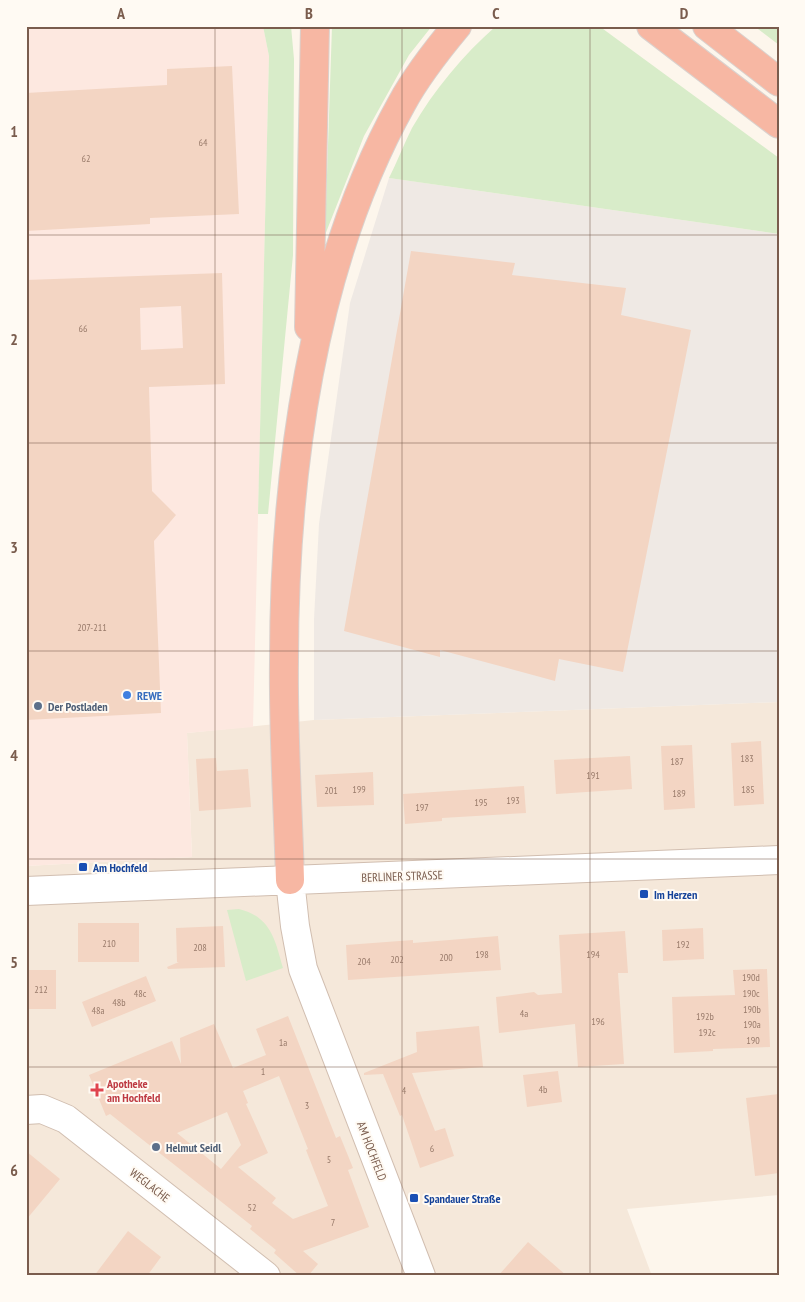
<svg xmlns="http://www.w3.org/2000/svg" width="805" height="1302" viewBox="0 0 805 1302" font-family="'PT Sans Narrow',sans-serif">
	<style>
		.residential { fill: #f5e8da }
		.commercial { fill: #fde8e0 }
		.industrial { fill: #efe9e4 }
		.green { fill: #d8ecc9 }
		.building { fill: #f3d5c3; fill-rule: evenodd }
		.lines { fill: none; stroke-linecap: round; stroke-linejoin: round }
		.minor-casing { stroke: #d1beb0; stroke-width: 30 }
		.highway-casing { stroke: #dad1cd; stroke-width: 30 }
		.minor { stroke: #fff; stroke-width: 28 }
		.highway { stroke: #f7b7a3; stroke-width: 28 }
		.grid { fill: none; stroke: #7a5c4d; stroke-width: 1; stroke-opacity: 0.55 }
		.shop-dot { fill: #3f7fe0; stroke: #fffaf3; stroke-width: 2 }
		.service-dot { fill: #5c6f8a; stroke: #fffaf3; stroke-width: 2 }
		.transit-dot { fill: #1a4fb4; stroke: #fffaf3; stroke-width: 2 }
		.health-dot { fill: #e0444e; stroke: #fffaf3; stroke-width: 2 }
		.labels { text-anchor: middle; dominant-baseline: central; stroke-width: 4; stroke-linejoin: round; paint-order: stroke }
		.number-label { font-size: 10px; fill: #987a6a }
		.shop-label { font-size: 12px; font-weight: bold; fill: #366cbe; stroke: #fffaf3; text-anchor: start }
		.service-label { font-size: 12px; font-weight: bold; fill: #4e5e75; stroke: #fffaf3; text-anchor: start }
		.transit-label { font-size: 12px; font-weight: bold; fill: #164399; stroke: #fffaf3; text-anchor: start }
		.street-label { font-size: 12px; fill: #7a5c4d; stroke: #fffaf3 }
		.health-label { font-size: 12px; font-weight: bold; fill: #be3a42; stroke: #fffaf3; text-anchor: start }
		.neatline { fill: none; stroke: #7a5c4d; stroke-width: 2 }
		.grid-label { font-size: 16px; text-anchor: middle; font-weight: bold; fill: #7a5c4d }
	</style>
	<rect width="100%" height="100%" fill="#fdf6ec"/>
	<path class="residential" d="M779,702V1195L627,1209L652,1276H26V866L192,857L187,733L314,720Z"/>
	<path class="commercial" d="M26,26H263L269,56L253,727L187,733L192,857L26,866Z"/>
	<path class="industrial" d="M389,178L779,234V702L314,720V619L319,524L350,303Z"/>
	<path class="green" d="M263,26H291L294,59L293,255L268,514H258L269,56Z
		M332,26H432L409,55L364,136L325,235Z
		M496,26H599L779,158V234L389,178C397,162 404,144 412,128C434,90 463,55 496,26Z
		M754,26H779V45Z
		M239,909C271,917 275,940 283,968L246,981L227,910Z"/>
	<path class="building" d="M232,66L239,214L150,218V224L26,231V93L167,85V69Z
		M411,251L515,263L512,275L626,288L621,315L691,330L623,672L559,659L555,681L440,650V657L344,631Z
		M222,273L225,384L149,387L152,491L176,515L154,541L161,713L26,720V280ZM181,306L183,348L141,350L140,308Z
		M761,741L764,804L734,806L731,743Z
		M692,745L695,808L664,810L661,746Z
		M630,756L632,789L556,794L554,760Z
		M216,758L217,771L248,769L251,807L199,811L196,759Z
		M373,772L374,805L317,807L315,775Z
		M524,786L526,813L442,818V821L405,824L403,794Z
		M78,923H139V962H78Z
		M223,926L225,967L168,969L167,967L179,962H177L176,928Z
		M703,928L704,959L663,961L662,930Z
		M625,931L628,973H618L624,1064L578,1067L575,1024L499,1033L496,997L534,992L538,995L562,993L559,935Z
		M498,936L501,970L348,980L346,945L413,940V943Z
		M767,969L770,1047L713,1049V1051L674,1053L672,997L735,995L733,970Z
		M26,970H56V1009H26Z
		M146,976L156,1001L92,1027L82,1002Z
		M288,1016L336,1138L340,1136L353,1168L348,1170L369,1227L303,1251L318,1264L308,1276H300L274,1253L276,1250L250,1229L252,1226L110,1114L106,1116L89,1075L172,1041L181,1064L180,1038L214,1024L233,1068L266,1055L256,1029ZM279,1076L308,1149L306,1150L328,1206L293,1219L272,1203L276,1198L238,1167L268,1153L246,1104L248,1103L243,1091ZM227,1112L241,1145L221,1169L177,1133Z
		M479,1026L483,1067L412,1073L435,1131L445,1128L454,1156L420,1168L402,1115L400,1116L383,1074L364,1075V1073L417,1052L416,1032Z
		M558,1071L562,1102L527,1107L523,1075Z
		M779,1094V1173L755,1176L746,1098Z
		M26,1151L60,1179L26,1220Z
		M128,1231L161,1257L147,1276H94Z
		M528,1242L567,1276H498Z"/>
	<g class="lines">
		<g class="minor-casing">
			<path id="minor" d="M290,880L295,926L303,969L421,1276
				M26,891L779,860
				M26,1110L42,1109L66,1119L266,1276"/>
		</g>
		<g class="highway-casing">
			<path id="highway" d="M651,26L779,124
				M707,26L779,82
				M309,327L315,26
				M290,880C288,807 283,734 284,661C284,476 311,266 402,103C417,75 437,50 457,26"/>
		</g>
		<use href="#minor" class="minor"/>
		<use href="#highway" class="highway"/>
	</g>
	<path class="grid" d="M215,26V1276M402,26V1276M590,26V1276M26,235H779M26,443H779M26,651H779M26,859H779M26,1067H779"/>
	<circle class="shop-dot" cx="127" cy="695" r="5"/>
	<g class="service-dot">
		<circle cx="38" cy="706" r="5"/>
		<circle cx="156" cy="1147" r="5"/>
	</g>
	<g class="transit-dot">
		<rect x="78" y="862" width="10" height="10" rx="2.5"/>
		<rect x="639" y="889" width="10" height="10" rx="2.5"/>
		<rect x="409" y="1193" width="10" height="10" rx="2.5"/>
	</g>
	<path class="health-dot" d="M94.5 1082.5h5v5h5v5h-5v5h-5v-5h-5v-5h5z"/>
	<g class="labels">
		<g class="number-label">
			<text x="203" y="142">64</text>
			<text x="86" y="158">62</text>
			<text x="83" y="328">66</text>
			<text x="92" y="627">207-211</text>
			<text x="747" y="758">183</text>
			<text x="677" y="761">187</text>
			<text x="593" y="775">191</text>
			<text x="359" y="789">199</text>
			<text x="748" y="789">185</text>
			<text x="331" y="790">201</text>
			<text x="679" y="793">189</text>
			<text x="513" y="800">193</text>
			<text x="481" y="802">195</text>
			<text x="422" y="807">197</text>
			<text x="109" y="943">210</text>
			<text x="683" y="944">192</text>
			<text x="200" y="947">208</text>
			<text x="482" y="954">198</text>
			<text x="593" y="954">194</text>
			<text x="446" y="957">200</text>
			<text x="397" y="959">202</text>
			<text x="364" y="961">204</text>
			<text x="751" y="977">190d</text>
			<text x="41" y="989">212</text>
			<text x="140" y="993">48c</text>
			<text x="751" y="993">190c</text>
			<text x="119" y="1002">48b</text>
			<text x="752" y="1009">190b</text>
			<text x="98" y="1010">48a</text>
			<text x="524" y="1013">4a</text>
			<text x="705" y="1016">192b</text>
			<text x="598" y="1021">196</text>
			<text x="752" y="1024">190a</text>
			<text x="707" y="1032">192c</text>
			<text x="753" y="1040">190</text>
			<text x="283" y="1042">1a</text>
			<text x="263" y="1071">1</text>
			<text x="543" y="1089">4b</text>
			<text x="404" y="1090">4</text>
			<text x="307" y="1105">3</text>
			<text x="432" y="1148">6</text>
			<text x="329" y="1159">5</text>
			<text x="252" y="1207">52</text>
			<text x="333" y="1222">7</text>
		</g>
		<g class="shop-label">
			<text x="137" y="695">REWE</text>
		</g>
		<g class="service-label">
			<text x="48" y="706">Der Postladen</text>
			<text x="166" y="1147">Helmut Seidl</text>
		</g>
		<g class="transit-label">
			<text x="93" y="867">Am Hochfeld</text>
			<text x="654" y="894">Im Herzen</text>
			<text x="424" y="1198">Spandauer Straße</text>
		</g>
		<g class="street-label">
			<text transform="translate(402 876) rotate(-2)">BERLINER STRASSE</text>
			<text transform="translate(372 1151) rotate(69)">AM HOCHFELD</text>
			<text transform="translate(150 1185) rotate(38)">WEGLACHE</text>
		</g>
		<g class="health-label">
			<text x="107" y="1083">Apotheke<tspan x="107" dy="14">am Hochfeld</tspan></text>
		</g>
	</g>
	<rect width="805" height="1302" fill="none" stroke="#fffaf3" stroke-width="55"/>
	<rect x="28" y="28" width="750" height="1246" class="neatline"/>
	<g class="grid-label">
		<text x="121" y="19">A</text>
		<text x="309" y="19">B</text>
		<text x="496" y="19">C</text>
		<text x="684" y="19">D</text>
		<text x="14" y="137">1</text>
		<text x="14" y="345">2</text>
		<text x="14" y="553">3</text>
		<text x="14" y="761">4</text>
		<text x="14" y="968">5</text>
		<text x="14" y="1176">6</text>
	</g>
</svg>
